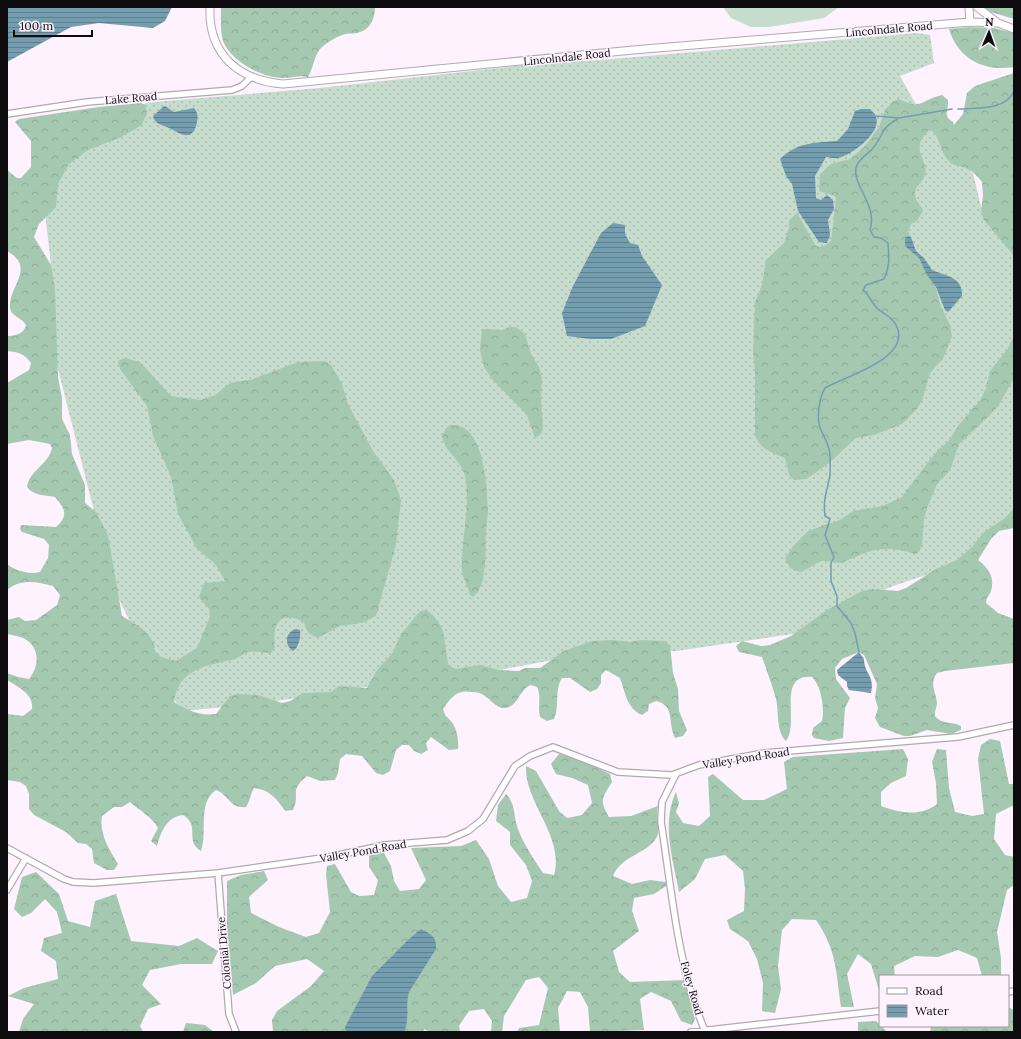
<svg xmlns="http://www.w3.org/2000/svg" width="1021" height="1039" viewBox="0 0 1021 1039" font-family="Lora,serif">
	<style>
		.grass { fill: url(#grass-dots) }
		.forest { fill: url(#forest-crowns) }
		.garden { fill: #c6dccc }
		.water { fill: url(#water-rules) }
		.lines { fill: none; stroke-linecap: round; stroke-linejoin: round }
		.stream { stroke: #749eaf; stroke-width: 1.5 }
		.minor-casing { stroke: #b3a8b2; stroke-width: 8 }
		.major-casing { stroke: #b3a8b2; stroke-width: 9 }
		.minor { stroke: #fff; stroke-width: 5.5 }
		.major { stroke: #fff; stroke-width: 7 }
		.labels { text-anchor: middle; dominant-baseline: central; stroke-width: 3; stroke-linejoin: round; paint-order: stroke }
		.street-label { font-size: 11px; fill: #0e0b0e; stroke: #fdf2fd }
	</style>
	<defs>
		<pattern id="grass-dots" width="8" height="8" patternUnits="userSpaceOnUse"><rect width="8" height="8" fill="#c6dccc"/><path d="M2 2h.1M6 6h.1" fill="none" stroke="#a9bbae" stroke-width="1.8" stroke-linecap="round"/></pattern>
		<pattern id="forest-crowns" width="20" height="18" patternUnits="userSpaceOnUse"><rect width="20" height="18" fill="#a5c9b0"/><path d="M2 6a3 3 0 1 1 6 0M12 15a3 3 0 1 1 6 0" fill="none" stroke="#8dab96"/></pattern>
		<pattern id="water-rules" width="6" height="5" patternUnits="userSpaceOnUse"><rect width="6" height="5" fill="#749eaf"/><path d="M0 2.5h6" fill="none" stroke="#5e7f8d"/></pattern>
	</defs>
	<rect width="100%" height="100%" fill="#fdf2fd"/>
	<path class="grass" d="M917,33L930,35L934,63L900,76L914,101L945,145L973,173L984,219L1014,250V518L956,565L893,586L824,616L806,632L676,651H628L586,654L499,670L435,672L377,685L258,704L182,711L153,669L118,597L100,535L56,361L50,255L43,197L66,144L131,106L154,102L320,88L570,60L588,61Z"/>
	<path class="forest" d="M221,7H375C375,17 371,29 360,32C356,34 350,33 345,34C338,36 328,42 323,46C314,53 314,67 308,77C299,75 293,78 284,78C263,78 231,62 223,41C220,31 221,18 221,7Z
		M983,7H1014V19L991,12Z
		M969,27L994,28L1014,33V67C984,72 958,59 949,29Z
		M1014,73V256L983,219L981,210L983,196L982,182C978,177 974,172 968,169C961,165 953,167 948,160C940,151 941,138 931,130L928,131C909,150 929,160 925,175C923,183 915,185 915,194C915,201 921,205 923,211L917,221L911,224L908,231L917,255L920,257L935,285L941,307L950,325L952,336L943,359L930,373L922,401L916,410L902,424L874,435L856,438L830,462L811,476L805,479L794,480L789,475L785,458C772,452 762,451 755,436V371L753,353L755,302L762,285L766,260L784,243L789,227V220L797,213L816,246L823,247L831,241L836,199L835,196L819,191L820,174L831,164L850,159L864,147L879,127L885,110L893,101L899,99C921,111 923,99 942,95L948,100C949,109 942,116 953,122L954,125L963,114L967,93L975,86Z
		M141,103L145,105L147,112L142,125L121,137L88,150L69,164L58,184L56,207L39,224L34,237L51,265L55,289L58,377L62,398V419L70,435L72,454L85,485V503L96,512L108,535L122,616C135,624 150,631 155,647L153,649L161,657L176,661L197,648L210,617L209,609L199,597L204,583L225,581L218,568L212,561L197,549L178,514L171,477L153,436L147,406L120,369L118,361L124,358L140,362L171,396L201,400L217,394L227,385L234,382L250,380L298,362L325,361L331,365L342,384L348,404L373,451L394,480L401,500L396,545L376,616L362,623L339,626L318,638C309,635 306,631 304,622C279,610 272,624 275,647L271,653C264,653 255,651 249,652C243,653 238,659 232,660C204,666 179,669 174,702C188,711 200,716 216,714L230,696L237,694L258,695L282,703L290,701L303,693L331,692L339,686L367,688L377,670L392,654L401,634L420,611L427,610C450,630 442,640 449,666L456,669L480,665L499,670L519,671L525,668H540L564,651L592,641L614,640L629,642L643,640L664,641L670,645L673,673L678,689L679,711L687,730L683,736L675,738C667,722 676,706 656,701L649,704L648,711L642,715C627,709 625,692 620,678L606,670L601,675V683L597,689L590,692L570,678H562C554,691 560,706 554,719L547,721L540,717C537,707 542,697 537,687L531,685C519,689 519,707 504,708C496,708 492,701 486,697C482,693 477,692 472,692C456,689 451,698 443,709C445,716 446,716 450,720C457,727 459,741 458,749L449,750L431,737L426,743L428,750L421,754L414,751L409,745H402L396,750L390,771L383,775L376,773L362,756L346,754L340,759L338,773L335,780L320,781L307,776C288,792 301,793 293,810L285,811C276,798 270,790 254,788C250,795 250,801 246,807C230,809 229,795 216,790C197,803 208,832 201,851C184,841 201,826 183,815C167,817 161,831 157,846L151,841L158,828C152,817 139,810 130,802L122,807H114L102,816C99,834 109,849 118,864L114,870H107L94,863L92,849L86,844L78,843L66,832L34,815L29,809V794L26,786L20,782L7,780V714L23,716L32,709C34,694 18,687 7,680V673L18,677L29,679C40,666 40,646 23,638C18,636 12,635 7,634V620L19,617L25,621L36,620L57,605L60,595L53,586C37,582 21,578 7,590V564C16,571 29,575 40,572L48,558L49,545L44,539L22,532L20,529L21,525L56,527C69,515 65,509 55,497C44,495 34,496 27,487C29,471 49,464 52,448L50,444L29,440L7,444V383L29,370L31,363C25,354 18,352 7,351V336C15,336 23,334 26,326C24,318 11,317 10,308C8,286 37,268 7,251V170L17,178H21L31,167V141L15,122L19,119L99,107Z
		M509,327H516L525,334L531,354L539,367L542,378L541,400L543,427L541,434L535,438L527,415L492,379L484,367L480,350L482,329L502,330Z
		M1014,336V378L999,405L989,416L959,444L950,470L937,484L927,508L924,519L922,545L919,552L916,554C886,545 872,548 844,562C838,565 829,560 822,561C815,563 808,570 800,572L790,568L785,558L794,545L808,531L840,520L853,511L883,506L902,497L925,466L939,449L948,442L958,426L981,399L986,388L990,371L1009,347L1010,343Z
		M451,425C485,423 487,488 488,510C488,517 486,525 486,532C485,548 488,587 473,597L470,595C468,586 462,577 462,568C461,538 471,506 465,476C461,460 445,452 442,436L447,427Z
		M1014,508V528L999,531L991,539L978,560C989,568 995,578 991,591C989,596 986,598 986,603L998,613L1014,619V663L945,671L937,673C929,684 936,692 937,703C937,708 934,711 935,716C942,725 952,721 961,726V730L951,734L927,730L910,736H904L880,727L875,718L878,708L875,698L877,684L864,655L859,652L842,659L835,668L836,679L850,698L845,708L843,738L829,741L814,738L812,735L813,728L822,721C825,709 821,685 812,677C776,674 800,723 786,741C776,732 779,711 776,699C772,685 767,671 762,657L739,652L736,646L742,641L761,646L770,645L791,636L827,610L862,591L872,589L898,591L906,588L936,569L957,560L972,547L984,532L1005,518Z
		M990,739L1000,741L1009,784H1014V805L996,814L994,839L1005,855L1014,857V885L1007,890L997,932L1001,958V976H982L977,958L958,950L938,957L915,956L894,966L895,976H880L879,1008V990L871,964L858,954L847,974L854,1007H841C836,973 837,950 816,920L792,919L782,930L778,966L781,989L775,1013L762,1011L763,983L757,959L748,941L730,929L727,920L744,911L745,889L743,871L725,855L705,859L695,879L679,892C673,859 661,824 676,792L679,803L676,812L683,823L699,826L710,816L708,777L713,774L743,800H764L787,789L784,762L793,757L903,749L908,759L906,776L891,783L881,792V806C900,813 920,817 937,804L936,783L932,762L937,749L946,750L949,788L955,812L972,816L984,814L978,759L981,745Z
		M559,754L569,755L610,774L612,782C602,798 599,800 609,817L631,816L658,806C655,816 660,826 658,834C652,853 622,854 613,876L632,884L650,880L666,882V886L654,894L634,898L632,911L639,931L613,951L619,972L630,982L685,980L695,1019L692,1025L681,1021L671,1001L651,992L640,999L644,1030L590,1032L588,1007L580,992L567,991L558,1008L560,1032H517L519,1028L539,1025L548,988L539,977L526,980L504,1016L502,1032H491L492,1021L484,1009L469,1011L459,1026L460,1032H431L424,1029L423,1032H273L272,1020L277,1011L311,986L324,971L307,959L275,966L256,983L233,995L227,931V881L241,875L264,871L268,880L249,897L251,913L279,927L306,937L319,933L330,912L326,874L327,866L335,864L351,892L359,896L374,895L378,880L369,867V855L383,851L391,866L394,881L400,891L419,889L426,880L411,848L461,846L476,840L489,859L498,886L511,902L527,898L532,881L526,865L510,845V832L496,821L498,805L506,794C516,804 513,816 518,829C524,845 534,859 543,873L554,875C565,837 524,802 526,766L536,771L559,811L567,818L582,815L592,803L588,785L572,778L556,774L551,764Z
		M36,872L59,894L68,921L90,927L95,901L116,894L131,941L179,946L197,938L218,951L212,964H181L150,970L142,985L161,1004L148,1009L140,1026L143,1032H19L23,1019L34,1004L8,996L24,988L58,979L56,961L41,951L44,938L62,933L57,912L45,899L31,913L22,917L14,909L22,877Z
		M1008,1007L1014,1010V1032H930L931,1026H1008Z
		M876,1021L887,1032H858V1022Z
		M186,1023L205,1025L214,1032H183Z"/>
	<path class="garden" d="M723,7H839L824,18L769,27H751L731,18Z"/>
	<path class="water" d="M7,7H172L165,21L153,28L99,23L71,27L7,62Z
		M165,106L174,112L194,108C198,113 198,116 197,122C193,142 182,135 169,128C163,125 154,124 153,116L163,107Z
		M861,109H870C872,111 875,114 876,117C882,132 852,155 838,158C834,159 830,157 826,157L815,176L816,198L821,200L827,195L833,200L834,209L828,220L830,235L827,243L819,242L798,211L792,184L786,176L780,159C798,142 813,143 837,141L848,129L855,111Z
		M613,223L625,225V234L630,243L638,245L642,256L662,285L645,326L611,339H590L567,336L562,313L573,286L601,233Z
		M908,236L911,237L916,251L924,258L932,270C945,276 963,276 962,296L948,312L945,310L936,287L927,275L919,258L905,246V238Z
		M296,629L300,630C301,636 299,648 293,651C284,645 285,632 296,629Z
		M859,652L864,659C864,674 875,675 871,693L849,690L847,686V682L838,675L837,670Z
		M421,929C431,934 437,937 436,949L409,992C405,1005 410,1020 404,1032H346L345,1027L372,976L409,939Z"/>
	<g class="lines">
		<path class="stream" d="M958,109C975,108 1006,111 1014,91
			M876,116L899,118L952,109
			M859,652L855,633L851,623L837,606V596L831,581V563L834,557L825,535L830,519L825,516C823,501 826,494 829,480C831,473 830,463 830,456C830,446 825,439 821,430C816,419 819,398 825,388C843,377 914,358 896,325C892,316 882,314 876,307C871,301 869,295 863,290L866,285L884,279C890,267 889,257 888,243L881,238L874,237L870,230C879,203 847,182 858,163C861,158 869,153 873,148C878,142 881,136 884,130C887,125 895,121 899,118"/>
		<g class="minor-casing">
			<path id="minor" d="M7,114L87,102L232,90L242,86L251,77
				M676,774L662,802L661,822C672,891 677,965 705,1031
				M7,848L64,879L73,882L94,883L218,873L329,857L385,845L447,840L468,831L483,819L515,766L530,756L553,747L618,772L672,775L699,765L764,753L958,737L1014,725
				M218,873L229,1014L236,1032
				M7,890L26,858
				M1008,992L1014,991
				M691,1032L880,1011"/>
		</g>
		<g class="major-casing">
			<path id="major" d="M210,7C208,54 238,80 283,84L633,50L970,22L998,23L1014,29
				M969,7L970,22
				M977,7L998,23"/>
		</g>
		<use href="#minor" class="minor"/>
		<use href="#major" class="major"/>
	</g>
	<g class="labels">
		<g class="street-label">
			<text transform="translate(889 29) rotate(-5)">Lincolndale Road</text>
			<text transform="translate(567 57) rotate(-6)">Lincolndale Road</text>
			<text transform="translate(131 98) rotate(-5)">Lake Road</text>
			<text transform="translate(746 758) rotate(-9)">Valley Pond Road</text>
			<text transform="translate(363 851) rotate(-10)">Valley Pond Road</text>
			<text transform="translate(224 953) rotate(-95)">Colonial Drive</text>
			<text transform="translate(692 988) rotate(74)">Foley Road</text>
		</g>
	</g>
	<rect width="1021" height="1039" fill="none" stroke="#0e0b0e" stroke-width="16"/>
	<rect x="879" y="975" width="130" height="52" fill="#fdf2fd" stroke="#9d969d"/>
	<rect x="887" y="988" width="20" height="6" fill="#ffffff" stroke="#9d969d"/>
	<text x="915" y="995" font-size="12" fill="#0e0b0e">Road</text>
	<rect x="887" y="1005" width="20" height="12" fill="url(#water-rules)" stroke="#9d969d"/>
	<text x="915" y="1015" font-size="12" fill="#0e0b0e">Water</text>
	<g transform="translate(989 32) rotate(2)" stroke="#fdf2fd" stroke-width="3" paint-order="stroke">
	<path d="M0-3L7 15L0 10L-7 15Z" fill="#0e0b0e"/>
	<text y="-6" font-size="11" font-weight="bold" text-anchor="middle" fill="#0e0b0e">N</text>
	</g>
	<path d="M14 30v6h78v-6" fill="none" stroke="#0e0b0e" stroke-width="2"/>
	<text x="20" y="30" font-size="12" fill="#0e0b0e" stroke="#fdf2fd" stroke-width="3" paint-order="stroke">100 m</text>
</svg>
